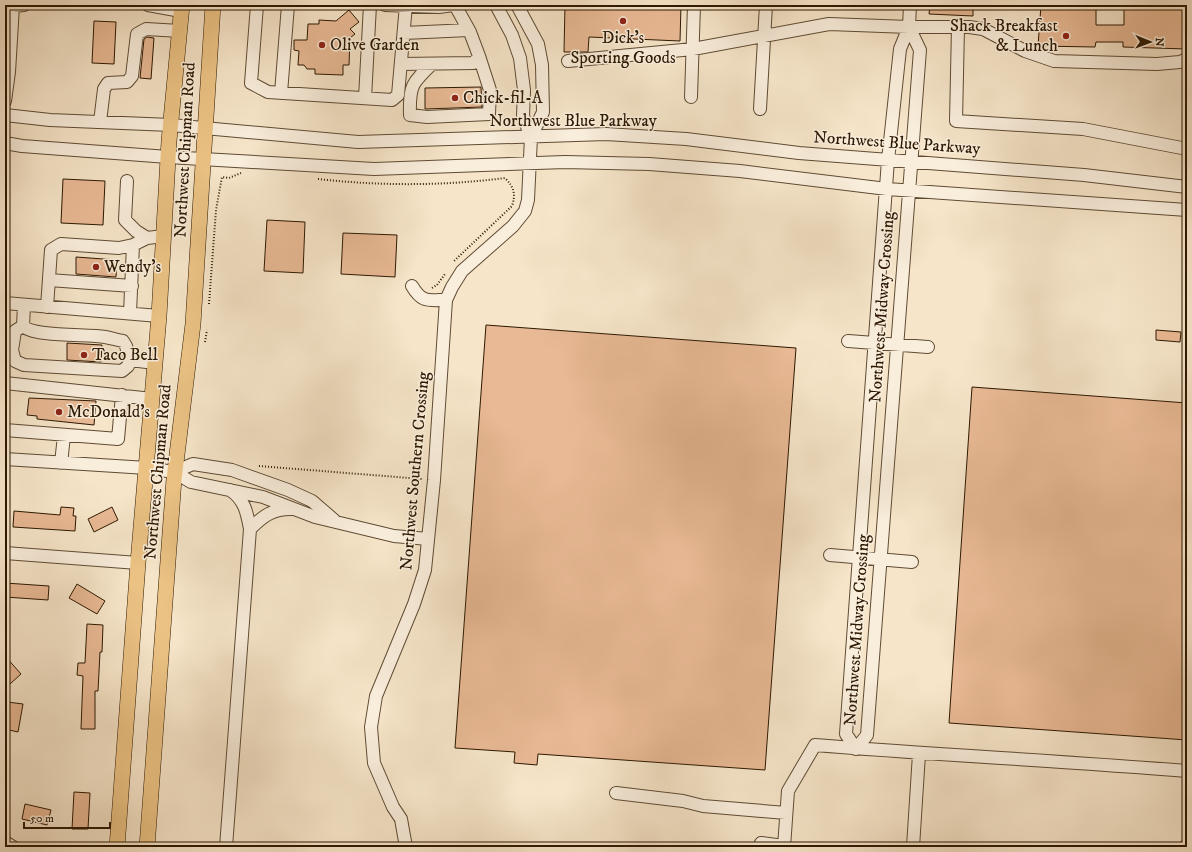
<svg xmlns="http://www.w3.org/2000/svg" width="1192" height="852" viewBox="0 0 1192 852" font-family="'IM FELL DW Pica',serif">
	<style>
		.building { fill: #e8b994; stroke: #2d1802 }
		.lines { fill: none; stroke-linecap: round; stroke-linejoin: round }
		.minor-casing { stroke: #5f4b34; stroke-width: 14 }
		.major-casing { stroke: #2d1802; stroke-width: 16 }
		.path { stroke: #2d1802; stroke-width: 2; stroke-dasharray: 1 2; stroke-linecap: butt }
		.minor { stroke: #f9eedc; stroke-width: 12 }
		.major { stroke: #ebc284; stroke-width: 15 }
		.poi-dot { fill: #8f2418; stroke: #f9eedc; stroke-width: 1.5 }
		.labels { text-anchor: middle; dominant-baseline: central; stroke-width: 3; stroke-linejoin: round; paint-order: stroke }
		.poi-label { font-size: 17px; fill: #2d1802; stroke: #f9eedc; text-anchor: start }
		.street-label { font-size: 17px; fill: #2d1802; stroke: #f9eedc }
	</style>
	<rect width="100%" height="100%" fill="#f6e5c9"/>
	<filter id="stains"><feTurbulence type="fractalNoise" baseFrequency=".005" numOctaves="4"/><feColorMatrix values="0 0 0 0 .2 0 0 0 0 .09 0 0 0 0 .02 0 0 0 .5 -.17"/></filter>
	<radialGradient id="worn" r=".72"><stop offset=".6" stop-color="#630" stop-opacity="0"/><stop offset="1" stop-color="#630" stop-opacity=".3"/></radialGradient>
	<path class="building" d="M565,5H681L680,41L589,37L588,52H564Z
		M930,5H973V16L929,14Z
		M1041,5H1091V9L1096,8V25H1124V5H1187V49L1123,47V42H1096L1095,47L1038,46Z
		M349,10L359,22L350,29L355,34L350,38L349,65H343V75L315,74V69H307L304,65H298L299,51L294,50V40H307L308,24H319V20L336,21Z
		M94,21L116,22L114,64L92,63Z
		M147,37L154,38L151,79L140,78L144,39Z
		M481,87L482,107L425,109V88Z
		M63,179L105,181L103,225L61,223Z
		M267,220L305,222L303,273L264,271Z
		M343,233L397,235L395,277L341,274Z
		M76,257L117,260L116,277L76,274Z
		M486,325L796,348L765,770L538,754L537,765L514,763L515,752L455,748Z
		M1156,330L1181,332L1180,342L1156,340Z
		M67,343L102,345L101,362L67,360Z
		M972,387L1187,403V740L949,723Z
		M29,398L96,401L94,425L37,419V416L27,415Z
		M61,507L74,508L73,516H76L75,531L13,527L14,511L60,515Z
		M112,507L118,520L94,532L88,519Z
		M5,583L49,586L48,600L5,597Z
		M77,584L105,601L97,614L69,598Z
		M87,624L103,625L102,652H100L98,691H95V729H81L83,676L77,675L78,663H85Z
		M5,656L21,674L10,684L5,679Z
		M7,702L23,704L18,732L5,729Z
		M74,792L90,793L88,829H72Z
		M25,804L51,810L47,825L22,819Z"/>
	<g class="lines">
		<g class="minor-casing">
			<path id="minor" d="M148,5L181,11
				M257,5L251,83L268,92L392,100L398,95L406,5
				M385,5L439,7L453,5
				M496,5L512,35L520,58L524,90L523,116L531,137
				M909,27L920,50L867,735L856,749L846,734L888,160L900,49L909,27L910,5
				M958,27L956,121L1083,129L1187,149
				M404,33L469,30
				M568,61L693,49L829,24L909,27H969L983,29L1025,51L1054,61L1157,64L1180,62L1187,59
				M401,64L474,63L479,56L470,32L455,5
				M432,64C412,83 409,86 410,115L427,117L489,114L490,90L479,56
				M281,93L288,5
				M691,97L694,5
				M365,98L370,5
				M5,101L9,72L13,6L24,5
				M760,109L766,5
				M5,115L50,120L171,125L358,142L606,134L686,139L799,153L1084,175L1187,187
				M100,122L104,89L108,83L127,82L132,76L137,34L146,29L180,31
				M5,143L22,146L168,157L374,169L565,162L649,164L740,171L887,189L1187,210
				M127,181L125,220L136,231L147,238
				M49,280L132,286
				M412,286C422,303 428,300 446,300
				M5,303L159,316
				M24,305L23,326C33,337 87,334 105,337C111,338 117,340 123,341L126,346L130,360L155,363
				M47,307L51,250L61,244L119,248L133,245L147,238L164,236
				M130,313L133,245
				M23,326L15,331L12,350L15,361L24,365L122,371L128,366L130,360
				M848,341L928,347
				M5,383L152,399
				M5,430L118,439L122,395
				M5,459L147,468L174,472L191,482L263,497L315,517L394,536L428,539
				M61,463L64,436
				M174,472L193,464L232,470L288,490L312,501L334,520
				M230,490C245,500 247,513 250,529C263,516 272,509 291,509
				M5,553L138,563
				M830,555L912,562
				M616,793L683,801L703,806L786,813
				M5,842L13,847
				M761,843L784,846
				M226,847L250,529
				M406,847L401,819L393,807L374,763L371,727L376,696L414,604L425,570L434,480L446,300L452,287L462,271L513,226L525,211L528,200L531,137L543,112L542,65L538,44L517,5
				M784,847L788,791L815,745C939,755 1063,761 1187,771
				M913,847L919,754
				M1185,847L1187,845"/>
		</g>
		<g class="major-casing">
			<path id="major" d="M117,847L138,563L159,316L169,141L182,5
				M147,847L174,479L193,324L213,5"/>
		</g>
		<path class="path" d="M318,179C380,186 443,186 505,178C514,187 516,194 512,206L453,262
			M432,288L437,285L445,274
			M209,304L216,210L222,177L229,178L241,173
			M205,342L207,330
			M259,466L422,479"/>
		<use href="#minor" class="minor"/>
		<use href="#major" class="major"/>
	</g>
	<g class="poi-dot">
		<circle cx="623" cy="21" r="4"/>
		<circle cx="1066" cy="36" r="4"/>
		<circle cx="322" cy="45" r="4"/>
		<circle cx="455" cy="98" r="4"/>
		<circle cx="96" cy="267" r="4"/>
		<circle cx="84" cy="355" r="4"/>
		<circle cx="59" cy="412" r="4"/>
	</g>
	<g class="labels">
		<g class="poi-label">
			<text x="1058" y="26" text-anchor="end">Shack Breakfast<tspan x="1058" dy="20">&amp; Lunch</tspan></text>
			<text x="623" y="38" text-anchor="middle">Dick's<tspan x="623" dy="20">Sporting Goods</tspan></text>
			<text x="330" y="45">Olive Garden</text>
			<text x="463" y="98">Chick-fil-A</text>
			<text x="104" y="267">Wendy's</text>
			<text x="92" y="355">Taco Bell</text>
			<text x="67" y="412">McDonald's</text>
		</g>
		<g class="street-label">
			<text x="573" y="121">Northwest Blue Parkway</text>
			<text transform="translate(897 143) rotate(4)">Northwest Blue Parkway</text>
			<text transform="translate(185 150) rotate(-87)">Northwest Chipman Road</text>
			<text transform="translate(882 307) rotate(-86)">Northwest Midway Crossing</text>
			<text transform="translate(415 471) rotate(-85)">Northwest Southern Crossing</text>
			<text transform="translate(158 472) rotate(-85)">Northwest Chipman Road</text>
			<text transform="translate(857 630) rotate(-86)">Northwest Midway Crossing</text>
		</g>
	</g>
	<rect width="1192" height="852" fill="none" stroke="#f6e5c9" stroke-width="20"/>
	<rect x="6" y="6" width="1180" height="840" fill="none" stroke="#2d1802" stroke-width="2"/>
	<rect x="10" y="10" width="1172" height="832" fill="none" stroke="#2d1802"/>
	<g transform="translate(1150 42) rotate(91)" stroke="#f9eedc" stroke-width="3" paint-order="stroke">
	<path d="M0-3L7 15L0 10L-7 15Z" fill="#2d1802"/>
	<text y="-6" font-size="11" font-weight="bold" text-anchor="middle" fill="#2d1802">N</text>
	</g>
	<path d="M24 822v6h86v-6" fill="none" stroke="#2d1802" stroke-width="2"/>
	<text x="30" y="822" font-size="12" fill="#2d1802" stroke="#f9eedc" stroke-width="3" paint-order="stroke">50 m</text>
	<rect width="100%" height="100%" filter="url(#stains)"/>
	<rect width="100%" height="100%" fill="url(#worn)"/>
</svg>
